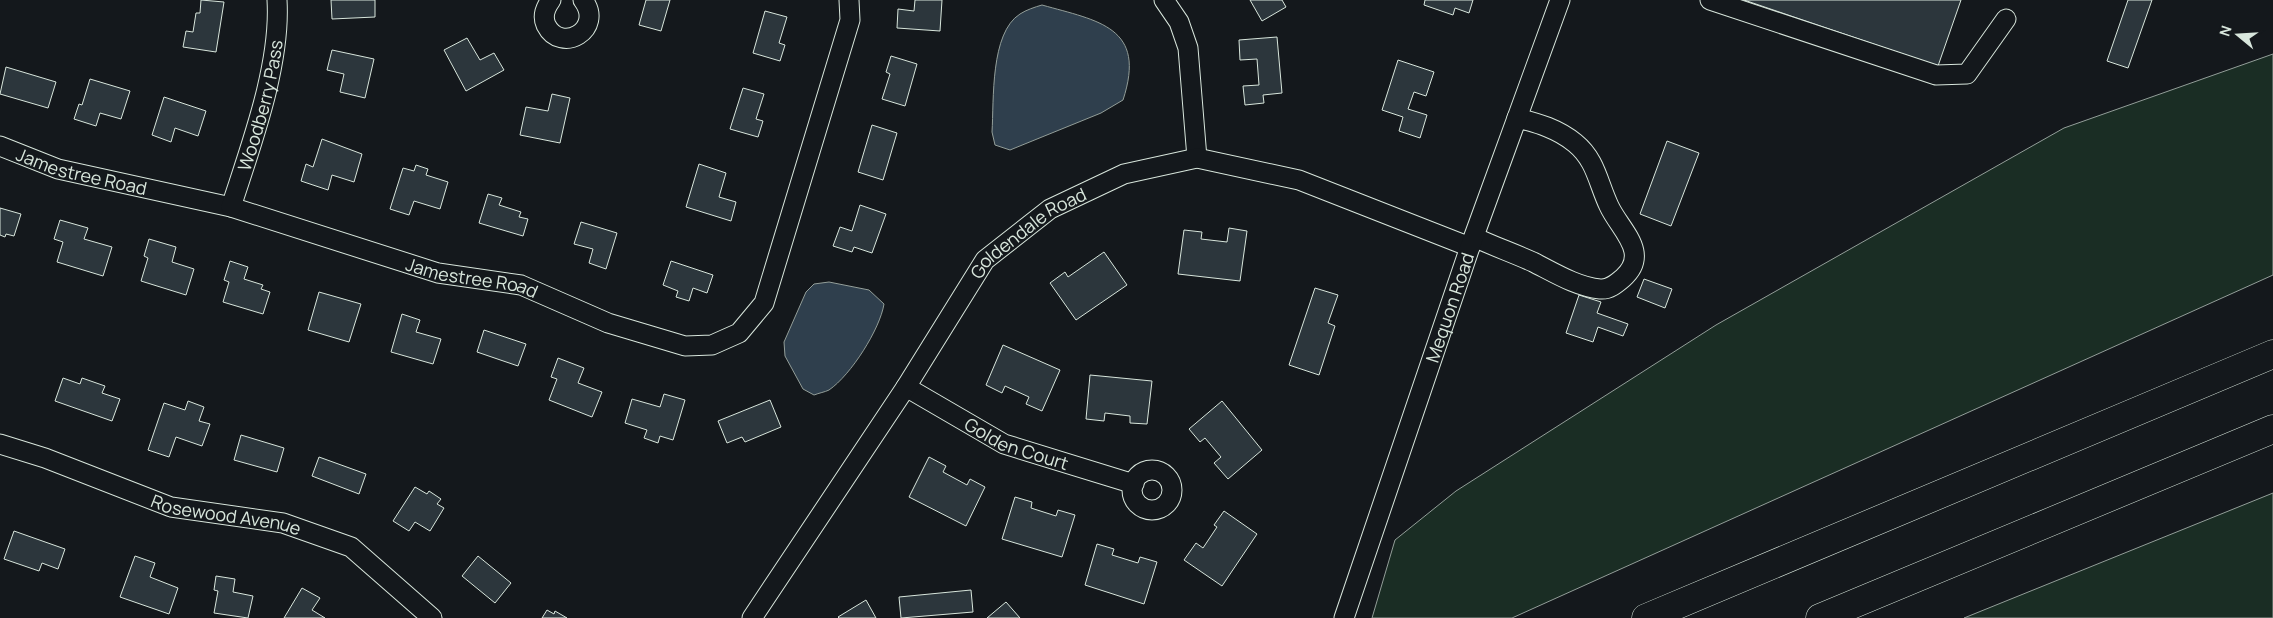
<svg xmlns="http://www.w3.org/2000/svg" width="2273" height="618" viewBox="0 0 2273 618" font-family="Manrope,sans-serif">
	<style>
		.green { fill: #1a2d24; stroke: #939e99 }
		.water { fill: #2f3f4d; stroke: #939e99 }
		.building { fill: #2c363c; stroke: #d8e6dc }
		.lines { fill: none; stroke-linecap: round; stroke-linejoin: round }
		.minor-casing { stroke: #d8e6dc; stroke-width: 21 }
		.highway-casing { stroke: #d8e6dc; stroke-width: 29 }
		.minor { stroke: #14181c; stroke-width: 19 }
		.highway { stroke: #14181c; stroke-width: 28 }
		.labels { text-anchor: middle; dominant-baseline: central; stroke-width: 4; stroke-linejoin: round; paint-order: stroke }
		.street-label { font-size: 18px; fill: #d8e6dc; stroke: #14181c }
	</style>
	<rect width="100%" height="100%" fill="#14181c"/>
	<path class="green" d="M2273,54V275L1512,618H1372L1395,540L1456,491L1716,325L2064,128Z
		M2273,493V618H1964Z"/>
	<path class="water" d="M1042,5C1099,21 1147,27 1123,100L1101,113L1010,150L995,145L992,132C994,100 990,33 1020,14C1026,10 1035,7 1042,5Z
		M829,282L869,290L884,304C880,329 851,375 829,390C825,392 819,393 814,395L803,389L785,356L784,342L806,292L814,284Z"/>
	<path class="building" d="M201,0L224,2L216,52L183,47L186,31L193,32L196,13H200Z
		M331,0H375V17L332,19Z
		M646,0H670L661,31L639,25Z
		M915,0H942L940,31L897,28L898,9L914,11Z
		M1250,0H1282L1286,7L1262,21Z
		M1425,0H1473L1469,13L1455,8L1453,15L1424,5Z
		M1744,0H1961L1938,66Z
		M2128,0H2152L2128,68L2107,61Z
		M765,11L787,17L779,43L785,45L780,61L753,53Z
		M1277,37L1282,93L1263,95L1264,103L1245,105L1243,86L1259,85L1257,59L1240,60L1239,40Z
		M467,38L480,60L494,53L504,70L466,91L444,50Z
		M332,50L374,59L365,98L340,92L344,74L327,70Z
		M891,56L917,64L905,106L882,99L890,74L886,72Z
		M1398,60L1434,72L1426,96L1414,92L1408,109L1427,115L1420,138L1399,131L1403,117L1382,110Z
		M6,67L56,82L48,108L0,94Z
		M90,79L130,91L121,119L100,113L96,126L74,119L79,104L82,105Z
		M743,88L764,94L756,119L763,121L758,137L730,129Z
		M552,94L570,98L560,143L520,135L526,107L548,111Z
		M164,97L206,111L198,136L175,128L171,142L152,135Z
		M872,125L897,133L883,180L858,172Z
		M322,139L362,154L354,182L332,175L328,190L301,181L306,164L313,167Z
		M1667,141L1699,153L1671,226L1640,214Z
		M699,164L726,173L719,197L736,202L731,221L686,207Z
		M416,165L428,169L426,175L448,182L440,209L414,201L409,215L390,209L403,168L414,171Z
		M488,194L502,198L499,205L521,212L519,217L528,219L523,236L479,223Z
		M860,205L886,214L872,253L854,247L852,252L833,246L840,227L852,231Z
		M0,208L21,214L14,236L6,234L5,237L0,235Z
		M60,220L88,228L84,239L112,247L103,276L57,262L63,242L54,239Z
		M581,222L617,233L606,269L589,263L593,249L574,244Z
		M1229,228L1247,231L1240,281L1178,274L1184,230L1202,232L1201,239L1227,242Z
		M149,239L176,247L172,262L194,269L186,295L141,281L148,258L144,256Z
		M1104,252L1127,285L1076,320L1050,283L1065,272L1068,277Z
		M230,261L248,267L244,279L263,285L261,289L270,292L263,314L223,302L229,282L224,280Z
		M671,261L713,275L707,293L693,288L689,301L676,297L678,291L663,285Z
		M1644,279L1672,289L1665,308L1637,297Z
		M1315,288L1338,295L1328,323L1335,326L1319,375L1289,365Z
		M319,292L361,304L349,342L308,330Z
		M1579,295L1601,302L1597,313L1628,324L1623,336L1598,327L1593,342L1566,333Z
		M402,314L420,320L416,332L441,339L433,364L391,352Z
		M484,330L526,344L518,366L477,352Z
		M1003,345L1060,370L1042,411L1026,404L1029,397L1005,386L1002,393L986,385Z
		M558,358L584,368L578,383L602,392L592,417L549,400L557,379L551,377Z
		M1090,375L1152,381L1147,424L1130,423V416L1105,413L1104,421L1086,419Z
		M63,378L80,384L82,378L105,386L102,393L120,399L112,421L55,401Z
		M664,394L685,400L673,440L660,436L658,443L644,438L647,430L625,423L632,399L660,407Z
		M770,400L781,427L745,442L742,437L727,443L718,421Z
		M188,401L204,407L199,421L210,424L202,446L176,437L169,457L148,450L164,403L185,410Z
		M1222,401L1262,450L1228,479L1214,463L1221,457L1205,438L1200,442L1189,429Z
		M241,435L284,448L277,472L234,460Z
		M319,457L366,474L359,494L312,476Z
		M929,457L946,466L943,472L967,485L970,479L985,487L966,526L909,497Z
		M415,487L427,494L429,491L441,499L437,504L444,508L430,531L415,522L409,531L393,521Z
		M1015,497L1032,502L1031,508L1056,516L1058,510L1075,515L1062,557L1002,539Z
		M1224,511L1257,534L1222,586L1184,560L1196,543L1203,548L1217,527L1214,525Z
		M14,531L65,549L58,569L42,563L39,571L4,559Z
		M1097,544L1114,549L1112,555L1138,563L1140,557L1157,562L1144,604L1085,585Z
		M135,556L155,563L150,577L178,588L169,614L120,597Z
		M478,556L511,583L495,603L462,576Z
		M216,576L235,579L233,592L253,596L248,618L214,613L218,591L214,590Z
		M302,588L320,598L312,610L325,618H284Z
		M971,590L973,612L901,618L899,597Z
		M866,600L876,618H839L838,617Z
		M1006,602L1020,618H987Z
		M547,610L554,614L555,611L567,618H542Z"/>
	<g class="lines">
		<g class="minor-casing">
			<g id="minor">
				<path d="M551,0C545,8 542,16 546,25C561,55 605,29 583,0"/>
				<path d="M1164,0L1179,22L1188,48L1197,158"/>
				<path d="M1710,0L1936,75L1967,74L2006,19"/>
				<path id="s1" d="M0,146L58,169L231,207L438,273L521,285L608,323L685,346L712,345L739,333L764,303L850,20L849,0"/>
				<path id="s2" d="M231,207C251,145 281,65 277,0"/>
				<path d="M1474,237C1493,246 1513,253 1533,262C1553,272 1577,287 1600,289C1609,290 1616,284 1623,278C1651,253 1620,230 1609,206C1598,183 1596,160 1575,143C1558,129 1538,123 1517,118"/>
				<path id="s3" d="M906,387L1004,444L1134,484"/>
				<path id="s4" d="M0,444L45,458L171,507L283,523L351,547L432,618"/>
				<circle cx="1152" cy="490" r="20"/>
				<path id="s5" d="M752,618L906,387L985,260L1050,209L1124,174L1197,158L1299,180L1470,247"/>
				<path id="s6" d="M1344,618L1470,247L1560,0"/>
			</g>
		</g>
		<g class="highway-casing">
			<path id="highway" d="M1646,618L2273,354
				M1820,618L2273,429"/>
		</g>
		<use href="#minor" class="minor"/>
		<use href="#highway" class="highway"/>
	</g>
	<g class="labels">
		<g class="street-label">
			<text stroke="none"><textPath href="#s2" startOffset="106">Woodberry Pass</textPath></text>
			<text stroke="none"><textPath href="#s1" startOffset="86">Jamestree Road</textPath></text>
			<text stroke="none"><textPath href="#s5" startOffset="478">Goldendale Road</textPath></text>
			<text stroke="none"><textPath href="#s1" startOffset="491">Jamestree Road</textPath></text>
			<text stroke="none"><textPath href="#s6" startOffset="328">Mequon Road</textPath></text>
			<text stroke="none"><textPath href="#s3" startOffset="125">Golden Court</textPath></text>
			<text stroke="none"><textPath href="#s4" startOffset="238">Rosewood Avenue</textPath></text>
		</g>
	</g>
	<g transform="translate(2238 35) rotate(288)" stroke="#14181c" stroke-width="4" paint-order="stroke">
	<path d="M0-4L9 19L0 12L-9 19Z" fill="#d8e6dc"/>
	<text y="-8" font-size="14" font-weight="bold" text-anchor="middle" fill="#d8e6dc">N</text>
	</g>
</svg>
